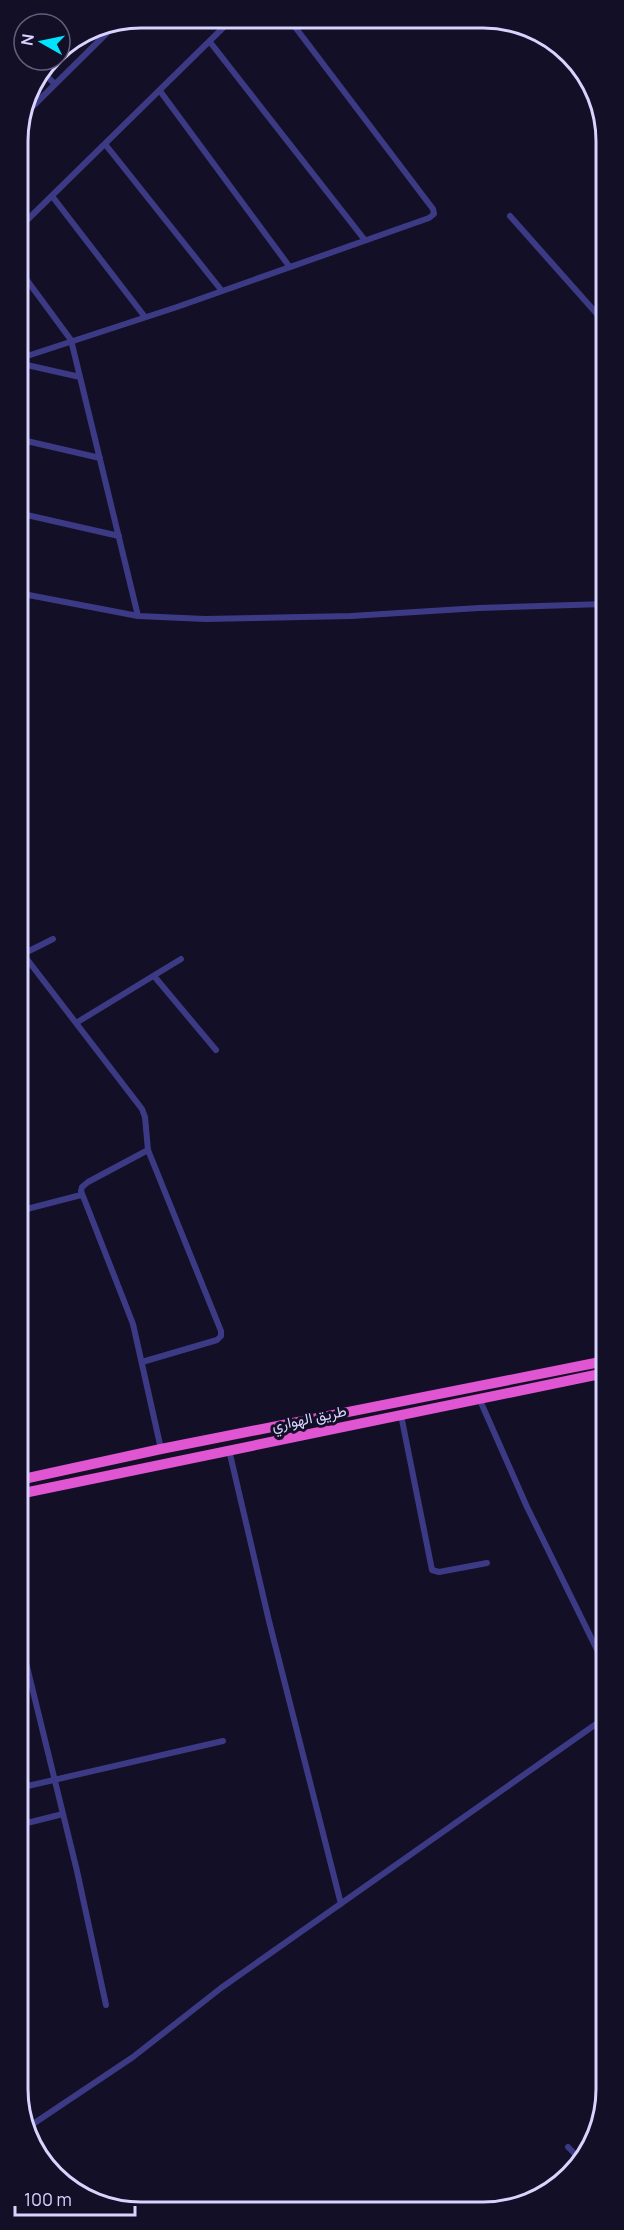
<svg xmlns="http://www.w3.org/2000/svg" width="624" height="2230" viewBox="0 0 624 2230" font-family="Manrope,Vazirmatn,sans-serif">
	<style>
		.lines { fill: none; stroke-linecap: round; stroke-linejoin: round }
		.minor { stroke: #3d3a85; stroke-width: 6 }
		.trunk { stroke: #e055d1; stroke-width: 10 }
		.labels { text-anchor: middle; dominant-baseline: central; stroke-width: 6; stroke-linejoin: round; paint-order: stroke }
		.street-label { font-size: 15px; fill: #d9d4ff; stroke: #130f26 }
		.rim { fill: none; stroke: #d9d4ff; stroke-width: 3 }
	</style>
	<rect width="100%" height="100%" fill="#130f26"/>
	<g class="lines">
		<path class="minor" d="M210,42L364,239
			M42,72L55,84
			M160,91L289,266
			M22,117L117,23
			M105,144L222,291
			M52,196L145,317
			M510,216L605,323
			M18,229L232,19
			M18,268L71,340L138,616
			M18,359L177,307L429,218L434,214L433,209L289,19
			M18,363L80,377
			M18,439L100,458
			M18,513L119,536
			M18,593L138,616L205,619L351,616L479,608L605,604
			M23,954L142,1109L145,1117L148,1150L88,1182L82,1187L81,1191L133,1324L161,1449
			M19,956L53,939
			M154,976L216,1050
			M76,1023L181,959
			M19,1211L81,1195
			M142,1362L217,1340L221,1336V1331L148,1150
			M479,1398L527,1507L606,1668
			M401,1415L432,1570L439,1572L487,1563
			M229,1450L269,1621L341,1904
			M19,1634L77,1871L106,2005
			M19,1788L223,1741
			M19,1825L63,1814
			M30,2126L133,2057L221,1988L606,1717
			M568,2147L580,2159
			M143,2210L145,2208"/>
		<path class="trunk" d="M19,1480L161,1449L605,1361
			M19,1494L605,1373"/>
	</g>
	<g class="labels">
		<g class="street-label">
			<text transform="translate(309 1418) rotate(-12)">طريق الهواري</text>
		</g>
	</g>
	<path d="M0 0H624V2230H0ZM141 28H483A113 113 0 0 1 596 141V2089A113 113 0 0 1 483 2202H141A113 113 0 0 1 28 2089V141A113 113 0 0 1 141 28Z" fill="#130f26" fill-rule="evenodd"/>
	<path class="rim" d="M141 28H483A113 113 0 0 1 596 141V2089A113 113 0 0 1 483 2202H141A113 113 0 0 1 28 2089V141A113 113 0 0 1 141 28Z"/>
	<g transform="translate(42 42) rotate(279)"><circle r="28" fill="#130f26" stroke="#625e7d" stroke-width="1.5"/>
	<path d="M0-4.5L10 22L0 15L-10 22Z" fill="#00e5ff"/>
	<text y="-9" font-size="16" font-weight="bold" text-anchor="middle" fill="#d9d4ff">N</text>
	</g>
	<path d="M15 2206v9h120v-9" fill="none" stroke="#d9d4ff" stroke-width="3"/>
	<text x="24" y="2206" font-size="18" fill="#d9d4ff" stroke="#130f26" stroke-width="4.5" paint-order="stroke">100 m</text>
</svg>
